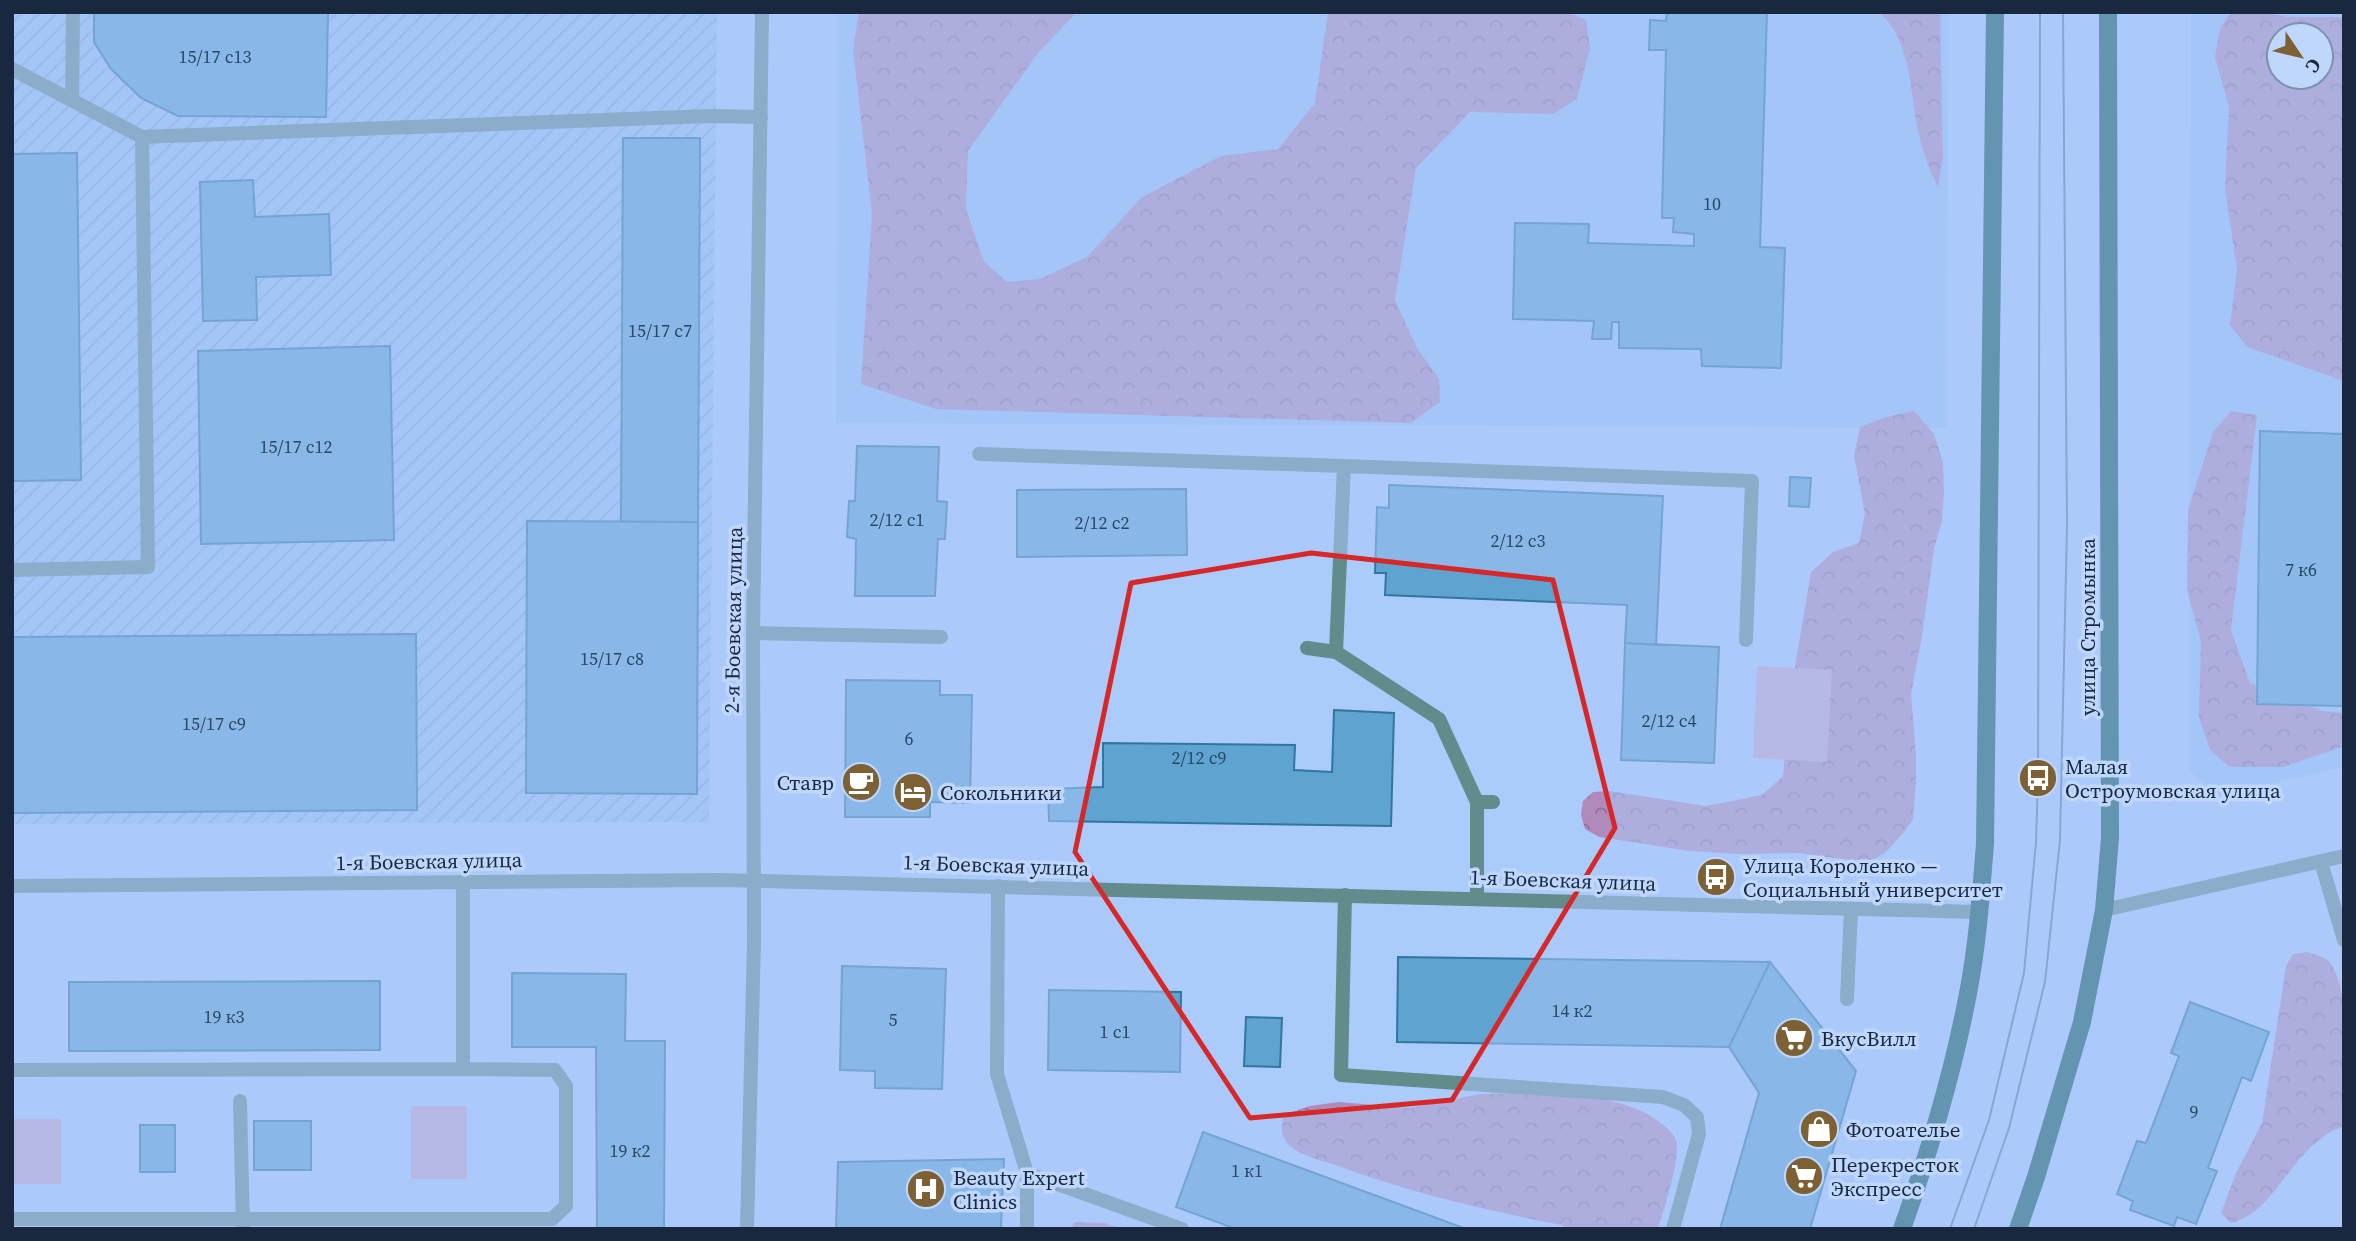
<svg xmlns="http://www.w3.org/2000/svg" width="2356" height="1241" viewBox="0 0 2356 1241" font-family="'Source Serif 4',serif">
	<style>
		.built { fill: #9bbef2; fill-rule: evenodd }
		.industrial { fill: url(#industrial-furrows) }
		.forest { fill: url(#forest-crowns); fill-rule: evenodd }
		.green { fill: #c3a5cc }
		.building { fill: #5fa3d0; stroke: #3076a1; stroke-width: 2 }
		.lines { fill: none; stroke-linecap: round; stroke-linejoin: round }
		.lane { stroke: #648b8c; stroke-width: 14 }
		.street { stroke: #648b8c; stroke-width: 14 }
		.primary { stroke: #0c5457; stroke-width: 18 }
		.tram { stroke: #61789c; stroke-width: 2 }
		.marked { fill: none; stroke: #d62828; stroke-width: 5; stroke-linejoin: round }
		.labels { text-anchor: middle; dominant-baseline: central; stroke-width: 7; stroke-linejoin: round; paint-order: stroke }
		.number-label { font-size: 18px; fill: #2a4763 }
		.street-label { font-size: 21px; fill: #19283f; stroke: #bfd7fc }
		.poi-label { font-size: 21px; fill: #19283f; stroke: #bfd7fc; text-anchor: start }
	</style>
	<defs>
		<pattern id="industrial-furrows" width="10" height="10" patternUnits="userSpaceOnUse" patternTransform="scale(1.75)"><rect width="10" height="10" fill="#9bbef2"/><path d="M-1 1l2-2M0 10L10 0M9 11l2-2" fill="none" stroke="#85a3d1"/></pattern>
		<pattern id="forest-crowns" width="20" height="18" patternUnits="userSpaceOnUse" patternTransform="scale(1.75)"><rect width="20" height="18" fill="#b08abb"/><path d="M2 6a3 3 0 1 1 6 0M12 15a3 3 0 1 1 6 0" fill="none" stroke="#8e7199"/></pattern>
	</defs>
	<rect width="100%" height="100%" fill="#abcbfb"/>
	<path class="built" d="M838,12H1949L1946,428L836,423Z
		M2191,12H2344V767L2220,795L2189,771ZM2279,35H2321V77H2279Z"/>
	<path class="industrial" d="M12,12H717L709,822L12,824Z"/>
	<path class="forest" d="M859,12H1077L1038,53L968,151L966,209L984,262L1007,282L1040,279L1087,257L1142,197L1221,156L1278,149L1315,103L1328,12H1566L1586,20L1590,48L1577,99L1553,114L1470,112L1416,168L1395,300L1417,348L1439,379L1440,402L1411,423L936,409L861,384L872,214L853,49Z
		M1879,12H1940L1943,157L1938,187C1929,168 1922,151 1918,130C1910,92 1911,39 1879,12Z
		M2231,12H2265L2287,17H2344V381L2247,347L2230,325L2237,270L2225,188L2229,107L2215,57L2220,28ZM2321,35V77H2279V35Z
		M1914,411L1934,434L1943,462L1944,493L1942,521L1934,549L1922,636L1911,694L1916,754V783L1913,819L1905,831L1885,853L1872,860L1857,861L1798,853L1738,854L1690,851L1599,837L1585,829L1581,815L1583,801L1593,792L1609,791L1706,806L1762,795L1783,776L1791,690L1811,572L1833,552L1859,543L1865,514L1854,456L1860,427L1886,417Z
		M2231,411L2257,415L2231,630L2250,683L2322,711L2344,713V746L2283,767H2230L2210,750L2199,717L2201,641L2187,590L2188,510L2213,432Z
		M2307,952C2316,955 2325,956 2331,964C2352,993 2344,1088 2344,1126C2292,1144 2278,1211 2231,1223L2221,1213L2236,1173L2262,1123L2286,966L2293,954Z
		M1481,1094C1535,1093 1620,1089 1662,1124C1668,1129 1674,1134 1676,1140C1681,1159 1664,1208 1658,1229H1569L1561,1225C1485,1210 1411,1193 1338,1166C1322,1160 1301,1157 1289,1145C1280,1136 1281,1126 1284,1115L1310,1106L1339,1102L1410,1108Z
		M1075,1222L1104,1223L1123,1229H1070Z"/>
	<path class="green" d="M1757,666L1832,670L1827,762L1753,758Z
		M411,1106H467V1179H411Z
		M12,1119H61V1184H12Z"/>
	<path class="building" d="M94,12H328L326,117L178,116L141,98L111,69L94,42Z
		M1667,12H1767L1760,247L1785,248L1781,368L1702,366L1701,349L1619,348V322H1612L1611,339H1592L1594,321L1513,319L1515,223L1589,224L1588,243L1694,246V234L1673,232L1674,218H1662L1666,50H1649L1650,20L1666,21Z
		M623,138H700L698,522H621Z
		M77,153L81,480L12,481V154Z
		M253,180L255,217L329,214L331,275L256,277L257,320L203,321L200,182Z
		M390,346L394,540L201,544L198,351Z
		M2260,431L2344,434V706L2257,704Z
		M857,446L939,447L937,501L947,502L945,539H938L935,596H855L856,539L847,537L849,501H855Z
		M1790,477L1811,478L1809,507L1789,506Z
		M1389,485L1663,496L1656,645L1625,643L1627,605L1385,595L1386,573H1375L1377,507L1389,508Z
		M1186,489L1187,555L1017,557V490Z
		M527,521L698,522L697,794L526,793Z
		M416,634L417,810L12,813V637Z
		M1625,643L1719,647L1714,763L1621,760Z
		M846,680L940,681V695H972L970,803L930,802V817H845Z
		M1334,710L1394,713L1391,826L1049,821L1048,789L1103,787V743L1295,745L1294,770L1332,772Z
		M1398,957L1770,962L1729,1047L1397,1042Z
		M1770,962L1856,1071L1810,1229H1720L1759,1093L1729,1047Z
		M842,966L946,969L942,1089L875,1088V1071L840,1070Z
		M512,973L626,974L625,1041H665L664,1229H597L596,1047H512Z
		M380,981V1050L69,1051V982Z
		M1049,990L1181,992L1180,1072L1048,1070Z
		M2190,1002L2269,1032L2251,1081L2242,1077L2208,1168L2217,1171L2196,1224L2177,1217L2174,1226L2130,1210L2133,1201L2117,1194L2137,1141L2146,1143L2179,1056L2171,1053Z
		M1246,1017L1282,1018L1280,1067L1244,1066Z
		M254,1121H311V1170H254Z
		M140,1125H175V1172H140Z
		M1203,1132L1442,1220L1466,1229H1236L1176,1207Z
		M1004,1159L1001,1229H836L838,1162Z"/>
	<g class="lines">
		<path class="lane" d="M12,69L142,137L710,116L761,117
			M72,100L73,12
			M979,454L1344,466
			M12,570L148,567L142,137
			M753,633L941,637
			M1307,648L1336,652L1439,719L1477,802V899
			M1336,652L1344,466L1752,481L1746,640
			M1477,802H1493
			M2321,862L2344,940
			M998,886L997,1074L1027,1173V1229
			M1345,895L1341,1075L1663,1097L1684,1105L1697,1117L1699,1134L1673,1229
			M1847,999L1851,909
			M12,1070L463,1069V881
			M240,1101L243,1229
			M1027,1173L1182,1229
			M12,1219H552L566,1206V1086L555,1070L463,1069"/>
		<path class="street" d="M12,886L720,880L1979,912
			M2104,910L2344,856
			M747,1229L754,941L753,633L762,12"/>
		<path class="primary" d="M1902,1229C1930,1150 1954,1070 1969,988C1978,940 1981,892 1985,844L1995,12
			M2018,1229L2036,1177L2082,1022L2104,910L2110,838L2108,12"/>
		<path class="tram" d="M1950,1229L1989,1120L2024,973L2036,842L2038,778L2040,12
			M1974,1229L2009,1128L2045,982L2060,840L2067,525L2063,12"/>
	</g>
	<path d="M0 0H2356V1241H0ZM1311,553L1553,580L1615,828L1452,1100L1250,1118L1075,852L1131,583Z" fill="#abcbfb" fill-opacity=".55" fill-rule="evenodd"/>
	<path class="marked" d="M1311,553L1553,580L1615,828L1452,1100L1250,1118L1075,852L1131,583Z"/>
	<defs>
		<g id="bus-disc" transform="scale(2.0125)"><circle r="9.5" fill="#7d6134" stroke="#bfd7fc"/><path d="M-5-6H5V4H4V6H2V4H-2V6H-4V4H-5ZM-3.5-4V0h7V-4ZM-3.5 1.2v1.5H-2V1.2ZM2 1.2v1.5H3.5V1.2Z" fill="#fff"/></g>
		<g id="cafe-disc" transform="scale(2.0125)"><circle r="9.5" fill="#7d6134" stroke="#bfd7fc"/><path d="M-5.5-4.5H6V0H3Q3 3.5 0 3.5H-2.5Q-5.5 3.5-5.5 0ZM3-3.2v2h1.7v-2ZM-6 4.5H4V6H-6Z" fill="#fff"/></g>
		<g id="hotel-disc" transform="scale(2.0125)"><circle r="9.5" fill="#7d6134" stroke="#bfd7fc"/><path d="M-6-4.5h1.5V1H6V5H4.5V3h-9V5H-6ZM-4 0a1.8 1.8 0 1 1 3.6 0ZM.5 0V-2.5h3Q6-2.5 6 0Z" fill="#fff"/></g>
		<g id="supermarket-disc" transform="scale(2.0125)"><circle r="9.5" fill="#7d6134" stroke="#bfd7fc"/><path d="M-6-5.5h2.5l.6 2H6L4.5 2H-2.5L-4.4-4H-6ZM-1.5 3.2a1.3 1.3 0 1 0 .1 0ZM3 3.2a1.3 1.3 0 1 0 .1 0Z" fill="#fff"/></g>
		<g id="shop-disc" transform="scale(2.0125)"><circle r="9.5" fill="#7d6134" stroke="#bfd7fc"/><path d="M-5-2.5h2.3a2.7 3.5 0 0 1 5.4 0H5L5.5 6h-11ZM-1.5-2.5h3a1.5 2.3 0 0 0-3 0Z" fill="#fff"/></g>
		<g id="hospital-disc" transform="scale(2.0125)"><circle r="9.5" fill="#7d6134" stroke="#bfd7fc"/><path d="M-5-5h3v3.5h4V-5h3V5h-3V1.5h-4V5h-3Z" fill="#fff"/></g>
	</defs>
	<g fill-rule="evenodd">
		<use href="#bus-disc" x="2038" y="778"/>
		<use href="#cafe-disc" x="861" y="782"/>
		<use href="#hotel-disc" x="913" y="792"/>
		<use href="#bus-disc" x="1716" y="877"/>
		<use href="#supermarket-disc" x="1794" y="1038"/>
		<use href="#shop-disc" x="1819" y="1129"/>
		<use href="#supermarket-disc" x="1804" y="1176"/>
		<use href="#hospital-disc" x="926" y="1189"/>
	</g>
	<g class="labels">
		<g class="number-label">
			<text x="215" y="56">15/17 с13</text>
			<text x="1712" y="203">10</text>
			<text x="660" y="330">15/17 с7</text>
			<text x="296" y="446">15/17 с12</text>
			<text x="897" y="519">2/12 с1</text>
			<text x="1102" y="522">2/12 с2</text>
			<text x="1518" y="540">2/12 с3</text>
			<text x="2301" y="569">7 к6</text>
			<text x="612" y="658">15/17 с8</text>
			<text x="1669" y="720">2/12 с4</text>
			<text x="214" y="723">15/17 с9</text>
			<text x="909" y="738">6</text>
			<text x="1199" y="757">2/12 с9</text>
			<text x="1572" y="1010">14 к2</text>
			<text x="224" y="1016">19 к3</text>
			<text x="893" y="1019">5</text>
			<text x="1115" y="1031">1 с1</text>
			<text x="2194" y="1111">9</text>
			<text x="630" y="1150">19 к2</text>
			<text x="1247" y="1170">1 к1</text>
		</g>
		<g class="street-label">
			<text transform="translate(733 620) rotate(-89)">2-я Боевская улица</text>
			<text transform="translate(2087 627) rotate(-90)">улица Стромынка</text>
			<text transform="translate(429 861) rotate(-1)">1-я Боевская улица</text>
			<text transform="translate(996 865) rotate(2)">1-я Боевская улица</text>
			<text transform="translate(1563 880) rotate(2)">1-я Боевская улица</text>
		</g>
		<g class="poi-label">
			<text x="2065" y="766">Малая<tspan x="2065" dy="24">Остроумовская улица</tspan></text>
			<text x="834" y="782" text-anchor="end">Ставр</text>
			<text x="940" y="792">Сокольники</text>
			<text x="1743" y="865">Улица Короленко —<tspan x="1743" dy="24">Социальный университет</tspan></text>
			<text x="1821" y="1038">ВкусВилл</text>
			<text x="1846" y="1129">Фотоателье</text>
			<text x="1831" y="1164">Перекресток<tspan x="1831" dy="24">Экспресс</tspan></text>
			<text x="953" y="1177">Beauty Expert<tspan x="953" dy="24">Clinics</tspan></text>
		</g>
	</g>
	<rect width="2356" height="1241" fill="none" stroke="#19283f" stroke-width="28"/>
	<g transform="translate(2300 56) rotate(125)"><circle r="33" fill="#bfd7fc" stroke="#7d91b0" stroke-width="2"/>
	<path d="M0-5L12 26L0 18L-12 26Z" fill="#7d6134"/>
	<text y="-10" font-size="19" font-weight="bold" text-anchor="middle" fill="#19283f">С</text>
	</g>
</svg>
